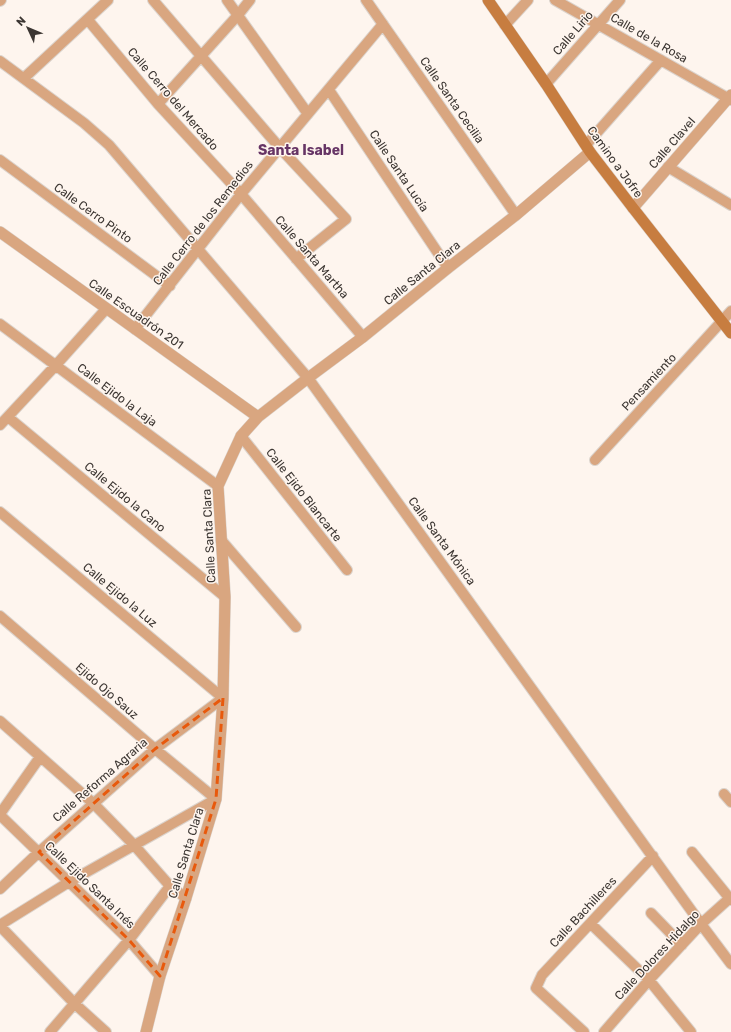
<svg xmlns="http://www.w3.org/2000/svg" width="731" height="1032" viewBox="0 0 731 1032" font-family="Rubik,sans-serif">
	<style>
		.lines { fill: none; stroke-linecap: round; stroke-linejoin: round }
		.minor-casing { stroke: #dbd3cc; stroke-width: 12 }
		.tertiary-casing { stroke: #dbd3cc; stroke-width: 12 }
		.secondary-casing { stroke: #dbd3cc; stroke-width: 12 }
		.minor { stroke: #d9a680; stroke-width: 10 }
		.tertiary { stroke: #d9a680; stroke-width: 11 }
		.secondary { stroke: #c77d40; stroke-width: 11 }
		.marked { fill: none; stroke: #e8590c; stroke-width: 3; stroke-dasharray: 8 5; stroke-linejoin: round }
		.labels { text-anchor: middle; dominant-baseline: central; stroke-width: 3; stroke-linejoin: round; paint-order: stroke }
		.street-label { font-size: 12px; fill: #3c3632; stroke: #fef5ee }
		.quarter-label { font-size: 14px; font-weight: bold; fill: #663465; stroke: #fef5ee }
	</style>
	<rect width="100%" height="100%" fill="#fef5ee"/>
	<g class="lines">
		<g class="minor-casing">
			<path id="minor" d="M153,0L280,148L346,219L296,259
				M227,0L308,114
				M366,0L516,215
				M555,0L731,100
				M0,1L1,0
				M88,20L158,104L241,194L363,337
				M505,25L528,0
				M0,61L84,123L109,145L308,378L701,924L731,964
				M24,78L108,0
				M546,84L620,0
				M329,90L448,268
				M158,104L238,15L250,0
				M586,145L661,60
				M0,160L170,286
				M668,167L731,205
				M0,324L218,486
				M135,329L241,194L383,24
				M8,417L225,597
				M0,425L56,365L106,309
				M241,436L347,570
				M595,460L731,311
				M0,512L223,698L155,749L39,852L0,889
				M221,540L296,627
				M0,616L155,749L216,799L69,882L0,925
				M0,721L94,804L134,845L170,886L186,898
				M724,794L731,802
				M0,814L40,757
				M0,815L129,940L160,976
				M692,852L731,900
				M651,913L682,945
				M591,924L649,980L691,1032
				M0,926L75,1004L106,1032
				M50,1032L129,940L170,886
				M584,1032L536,988L542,975L653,856
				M604,1032L649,980L701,924L731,897"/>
		</g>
		<g class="tertiary-casing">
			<path id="tertiary" d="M633,208L731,95
				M0,232L258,417
				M146,1032L160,976L186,898L216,799L223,698L225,597L218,486L241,436L258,417L308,378L363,337L448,268L516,215L590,152"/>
		</g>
		<g class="secondary-casing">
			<path id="secondary" d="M488,0L546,84L590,152L633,208L731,333"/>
		</g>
		<use href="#minor" class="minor"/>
		<use href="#tertiary" class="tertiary"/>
		<use href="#secondary" class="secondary"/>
	</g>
	<path class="marked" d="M223,698L216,799L160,976L129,940L39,852L155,749Z"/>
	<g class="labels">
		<g class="street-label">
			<text transform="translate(573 33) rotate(-49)">Calle Lirio</text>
			<text transform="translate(649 38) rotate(30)">Calle de la Rosa</text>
			<text transform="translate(173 99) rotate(49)">Calle Cerro del Mercado</text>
			<text transform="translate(452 100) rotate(55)">Calle Santa Cecilia</text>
			<text transform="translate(672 143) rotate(-49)">Calle Clavel</text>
			<text transform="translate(615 162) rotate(54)">Camino a Jofre</text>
			<text transform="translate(399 171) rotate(56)">Calle Santa Lucía</text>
			<text transform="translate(93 213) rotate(36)">Calle Cerro Pinto</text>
			<text transform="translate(203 223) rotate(-52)">Calle Cerro de los Remedios</text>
			<text transform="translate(312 257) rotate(49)">Calle Santa Martha</text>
			<text transform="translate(422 273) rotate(-39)">Calle Santa Clara</text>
			<text transform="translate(136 314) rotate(35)">Calle Escuadrón 201</text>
			<text transform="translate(649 382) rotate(-47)">Pensamiento</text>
			<text transform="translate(117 395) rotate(37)">Calle Ejido la Laja</text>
			<text transform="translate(304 495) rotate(52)">Calle Ejido Blancarte</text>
			<text transform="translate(125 497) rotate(40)">Calle Ejido la Cano</text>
			<text transform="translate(209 536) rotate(-93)">Calle Santa Clara</text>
			<text transform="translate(442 541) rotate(54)">Calle Santa Mónica</text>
			<text transform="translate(120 595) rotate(40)">Calle Ejido la Luz</text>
			<text transform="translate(107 691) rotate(41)">Ejido Ojo Sauz</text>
			<text transform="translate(100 780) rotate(-41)">Calle Reforma Agraria</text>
			<text transform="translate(186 853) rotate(-73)">Calle Santa Clara</text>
			<text transform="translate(90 885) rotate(44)">Calle Ejido Santa Inés</text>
			<text transform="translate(583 912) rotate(-47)">Calle Bachilleres</text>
			<text transform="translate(657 955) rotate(-47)">Calle Dolores Hidalgo</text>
		</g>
		<g class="quarter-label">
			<text x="301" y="150">Santa Isabel</text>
		</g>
	</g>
	<g transform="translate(28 28) rotate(314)" stroke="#fef5ee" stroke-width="3" paint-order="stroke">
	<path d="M0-3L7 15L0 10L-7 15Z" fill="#3c3632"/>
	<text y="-6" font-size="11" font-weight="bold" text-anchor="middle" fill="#3c3632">N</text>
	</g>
</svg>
